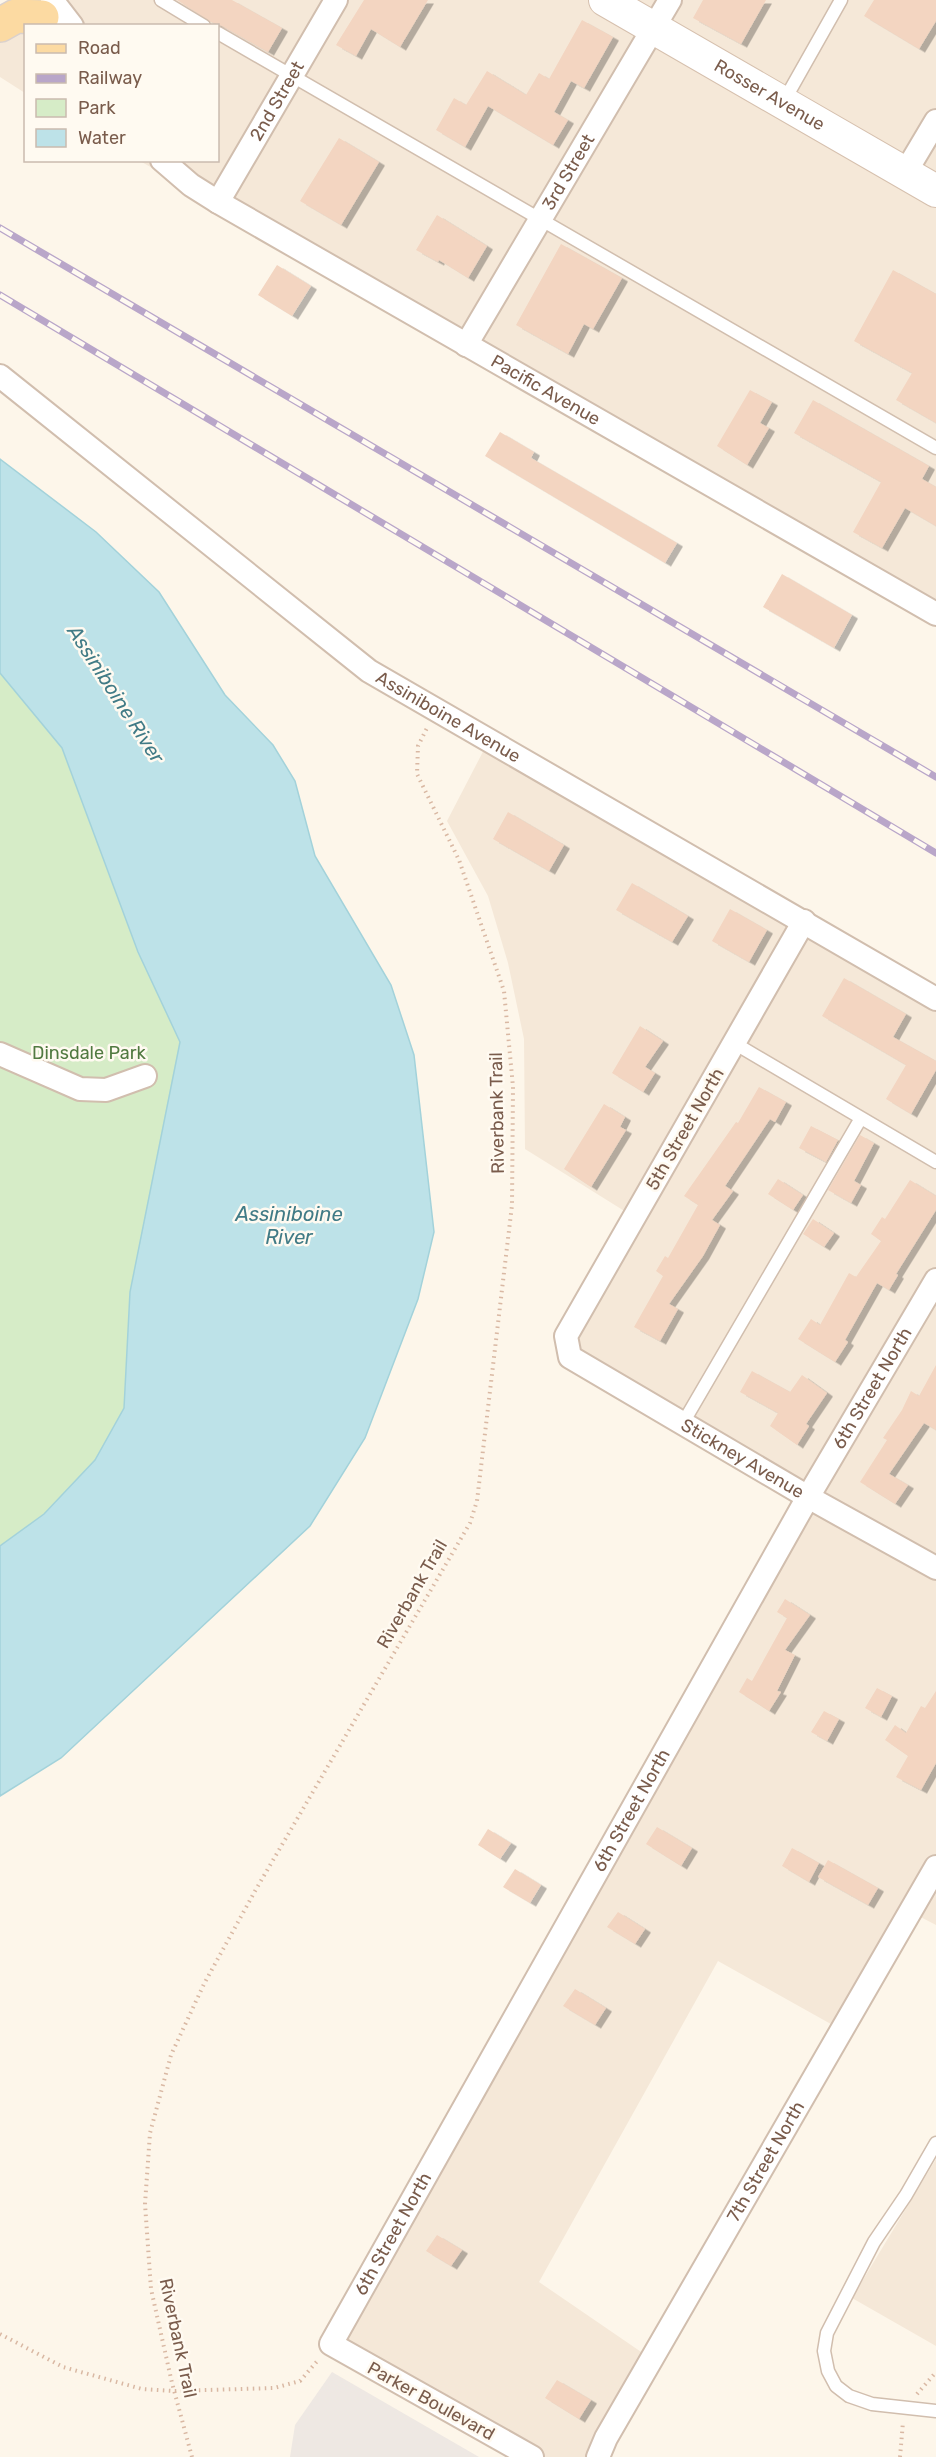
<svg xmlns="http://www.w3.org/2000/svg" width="936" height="2457" viewBox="0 0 936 2457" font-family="Rubik,sans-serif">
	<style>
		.residential { fill: #f5e8d8 }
		.industrial { fill: #eee8e3 }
		.green { fill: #d6ecc7 }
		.water { fill: #bde2e8; stroke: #a3d2da; stroke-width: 1.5 }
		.building { fill: #f3d5c1; filter: url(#shadow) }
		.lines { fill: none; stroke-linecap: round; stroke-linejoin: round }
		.lane-casing { stroke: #d1beae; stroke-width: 15 }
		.street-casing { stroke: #d1beae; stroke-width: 26 }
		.secondary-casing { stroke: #d6c0ae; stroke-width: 34 }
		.primary-casing { stroke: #dad1cd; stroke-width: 36 }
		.path { stroke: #d9b8a3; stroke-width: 4; stroke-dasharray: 1.5 4.5; stroke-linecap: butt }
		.lane { stroke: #fff; stroke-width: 12 }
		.street { stroke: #fff; stroke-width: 22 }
		.secondary { stroke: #fff; stroke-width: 32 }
		.primary { stroke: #fcdaa2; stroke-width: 33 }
		.rail-casing { stroke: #b9a6c9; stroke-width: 7 }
		.rail { stroke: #fffaf1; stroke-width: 4.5; stroke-dasharray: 14; stroke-linecap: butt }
		.labels { text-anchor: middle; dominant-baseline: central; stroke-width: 5; stroke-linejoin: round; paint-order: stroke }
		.street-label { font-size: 18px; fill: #7a5c4c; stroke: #fffaf1 }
		.park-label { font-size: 18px; fill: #517a41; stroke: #fffaf1 }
		.water-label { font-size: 20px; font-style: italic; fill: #417b86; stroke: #fffaf1 }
	</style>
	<defs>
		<filter id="shadow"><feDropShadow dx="6" dy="3.5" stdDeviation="0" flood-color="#0004"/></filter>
	</defs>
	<rect width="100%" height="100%" fill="#fdf6ea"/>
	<path class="residential" d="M23,0H936V617L140,161L218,160V26H26L25,93L0,77V39Z
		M488,742L936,1000V1925L907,1910L838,2028L718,1961L539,2282L650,2358L592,2457H535L332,2344L808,1497L570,1357L566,1336L634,1217L525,1149L524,1039L508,963L488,896L447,821Z
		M936,2159V2346L852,2298Z"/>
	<path class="industrial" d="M332,2372L479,2457H290L295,2425Z"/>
	<path class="green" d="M0,673L62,748L138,952L181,1041L130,1292L124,1408L95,1460L44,1514L0,1546Z"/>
	<path class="water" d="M0,459L96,532L159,592L225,695L273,745L295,781L315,856L391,985L414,1055L434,1232L418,1299L365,1438L310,1526L61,1758L0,1796V1546L44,1514L95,1460L124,1408L130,1292L180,1042L138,952L62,748L0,673Z"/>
	<path class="building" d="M177,0H232L282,28L268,52L222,26L211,22Z
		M364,0H428L400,47L371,29L356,56L336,45Z
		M703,0H766L741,44L693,18Z
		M874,0H936V21L919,49L864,16Z
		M582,20L613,37L584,88L571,81L554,112L568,120L553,145L488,106L465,147L436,130L454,98L466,105L487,71L526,95L539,73L549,79Z
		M339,138L379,162L341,225L300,201Z
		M437,215L487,246L468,278L439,260L438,262L416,250Z
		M561,244L622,278L593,329L584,324L568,354L516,325Z
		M277,265L311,286L292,316L258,295Z
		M893,270L936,294V423L896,400L912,373L854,341Z
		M750,390L772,402L760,423L769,428L747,465L717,446Z
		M813,400L929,466L922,479L936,487V526L905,508L882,548L853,532L881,482L794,433Z
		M500,432L534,452L531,458L677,543L665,563L485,456Z
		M782,574L852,615L834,648L763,607Z
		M508,812L564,845L549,871L493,839Z
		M632,883L688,916L672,942L616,910Z
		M730,909L767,930L749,962L712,941Z
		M844,978L906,1014L893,1037L936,1061V1070L911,1114L886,1099L906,1065L822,1016Z
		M640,1026L663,1041L645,1067L655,1073L643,1092L612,1073Z
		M759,1087L786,1102L775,1122L770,1119L725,1186L733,1191L712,1220L720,1225L703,1256L669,1304L678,1309L660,1341L634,1327L663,1276L656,1271L665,1256L668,1258L698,1205L684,1196L736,1122L738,1123Z
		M604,1104L625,1117L620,1127L626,1130L591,1187L564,1169Z
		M811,1126L838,1140L826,1162L799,1148Z
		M860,1135L874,1143L854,1181L861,1185L851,1203L828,1190Z
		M778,1179L803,1195L793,1210L768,1194Z
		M910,1180L936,1196V1210L896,1274L898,1275L889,1290L877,1283L845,1340L848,1342L835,1362L798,1339L811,1319L820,1325L849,1273L856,1277L881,1241L871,1234L882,1217L885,1219Z
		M813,1219L834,1233L824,1247L803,1234Z
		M936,1365V1430L924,1423L889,1474L908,1485L895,1504L860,1482L887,1440L883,1438L902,1410L911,1391L919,1396Z
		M752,1371L790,1392L802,1375L827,1393L806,1424L809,1426L797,1445L770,1426L778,1413L740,1392Z
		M785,1599L810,1615L785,1650L795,1655L777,1691L781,1692L769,1711L739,1692L747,1678L752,1681L787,1618L777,1612Z
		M877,1688L892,1696L881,1717L865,1708Z
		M936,1691V1763L921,1790L896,1777L908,1756L885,1740L895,1725L906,1733L921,1706L925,1708Z
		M824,1711L839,1719L827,1741L811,1732Z
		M657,1827L692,1848L681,1866L646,1844Z
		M488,1829L511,1843L500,1859L478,1845Z
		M792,1848L819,1863L809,1882L782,1866Z
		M828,1860L878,1888L868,1905L818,1877Z
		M515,1869L541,1885L530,1903L503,1887Z
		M618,1912L645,1929L635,1944L607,1927Z
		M575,1989L606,2008L595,2025L563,2006Z
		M437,2235L462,2250L451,2266L426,2251Z
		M557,2380L591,2400L579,2419L545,2398Z"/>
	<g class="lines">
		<g class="lane-casing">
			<path id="lane" d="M161,0L204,26
				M218,33L936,448
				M784,101L841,0
				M734,1043L936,1162
				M683,1423L861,1118
				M936,2143L906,2195L874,2242L827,2333L824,2351L828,2371L836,2386L849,2396L872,2404L936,2411"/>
		</g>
		<g class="street-casing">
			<g id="street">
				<path d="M52,0L72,26"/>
				<path id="s1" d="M162,160L191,185L218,202L936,614"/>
				<path d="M905,173L936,121"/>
				<path id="s2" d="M218,202L336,0"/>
				<path id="s3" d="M466,345L670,0"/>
				<path id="s4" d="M0,376L369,671L936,999"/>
				<path id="s5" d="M804,921L566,1336L570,1357L808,1497L936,1568"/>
				<path d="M0,1054L80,1089L106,1090L145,1076"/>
				<path id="s6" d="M532,2457L331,2344L808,1497L936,1280"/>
				<path id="s7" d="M598,2457L606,2438L936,1867"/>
			</g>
		</g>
		<g class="secondary-casing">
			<g id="secondary">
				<path id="s8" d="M605,0L936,191"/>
			</g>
		</g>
		<g class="primary-casing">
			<path id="primary" d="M0,25L16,16L42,17"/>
		</g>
		<path class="path" d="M0,2334L63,2367L142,2389L174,2391L274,2388L300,2381L319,2359
			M917,2394L936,2372
			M192,2457L172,2383L151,2289L145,2204L150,2133L171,2055L204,1984L255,1891L470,1523L477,1501L512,1205L513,1087L504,991L459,860L417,774L418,746L427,728
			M900,2457L903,2422"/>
		<use href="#lane" class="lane"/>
		<use href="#street" class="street"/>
		<use href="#secondary" class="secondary"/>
		<use href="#primary" class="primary"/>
		<g class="rail-casing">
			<path id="rail" d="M0,228L936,777
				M0,295L936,853"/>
		</g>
		<use href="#rail" class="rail"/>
	</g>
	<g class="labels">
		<g class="street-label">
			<text stroke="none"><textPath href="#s8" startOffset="190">Rosser Avenue</textPath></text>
			<text stroke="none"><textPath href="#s2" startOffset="117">2nd Street</textPath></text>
			<text stroke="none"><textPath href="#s3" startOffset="201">3rd Street</textPath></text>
			<text stroke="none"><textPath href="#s1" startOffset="448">Pacific Avenue</textPath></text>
			<text stroke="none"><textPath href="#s4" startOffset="564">Assiniboine Avenue</textPath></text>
			<text transform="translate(497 1113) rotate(-91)">Riverbank Trail</text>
			<text transform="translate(685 1129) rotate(-60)">5th Street North</text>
			<text stroke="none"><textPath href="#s6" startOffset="1329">6th Street North</textPath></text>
			<text stroke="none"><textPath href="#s5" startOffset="700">Stickney Avenue</textPath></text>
			<text transform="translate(412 1594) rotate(-60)">Riverbank Trail</text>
			<text stroke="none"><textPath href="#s6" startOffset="843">6th Street North</textPath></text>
			<text stroke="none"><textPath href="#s7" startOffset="340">7th Street North</textPath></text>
			<text stroke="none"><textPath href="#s6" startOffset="357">6th Street North</textPath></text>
			<text transform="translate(178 2338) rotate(78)">Riverbank Trail</text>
			<text transform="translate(431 2401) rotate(29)">Parker Boulevard</text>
		</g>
		<g class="park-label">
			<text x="89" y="1053">Dinsdale Park</text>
		</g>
		<g class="water-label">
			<text transform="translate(116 694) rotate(57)">Assiniboine River</text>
			<text x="289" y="1214">Assiniboine<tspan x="289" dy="23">River</tspan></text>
		</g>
	</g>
	<rect x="24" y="24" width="195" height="138" fill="#fffaf1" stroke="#cabbaf" stroke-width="1.5"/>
	<rect x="36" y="44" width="30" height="9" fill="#fcdaa2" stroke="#cabbaf" stroke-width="1.5"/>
	<text x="78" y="54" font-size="18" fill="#7a5c4c">Road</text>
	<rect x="36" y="74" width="30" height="9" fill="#b9a6c9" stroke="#cabbaf" stroke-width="1.5"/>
	<text x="78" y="84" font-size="18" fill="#7a5c4c">Railway</text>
	<rect x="36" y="99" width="30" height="18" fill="#d6ecc7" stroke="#cabbaf" stroke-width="1.5"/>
	<text x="78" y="114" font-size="18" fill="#7a5c4c">Park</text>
	<rect x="36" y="129" width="30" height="18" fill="#bde2e8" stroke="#cabbaf" stroke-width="1.5"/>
	<text x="78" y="144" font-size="18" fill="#7a5c4c">Water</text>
</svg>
